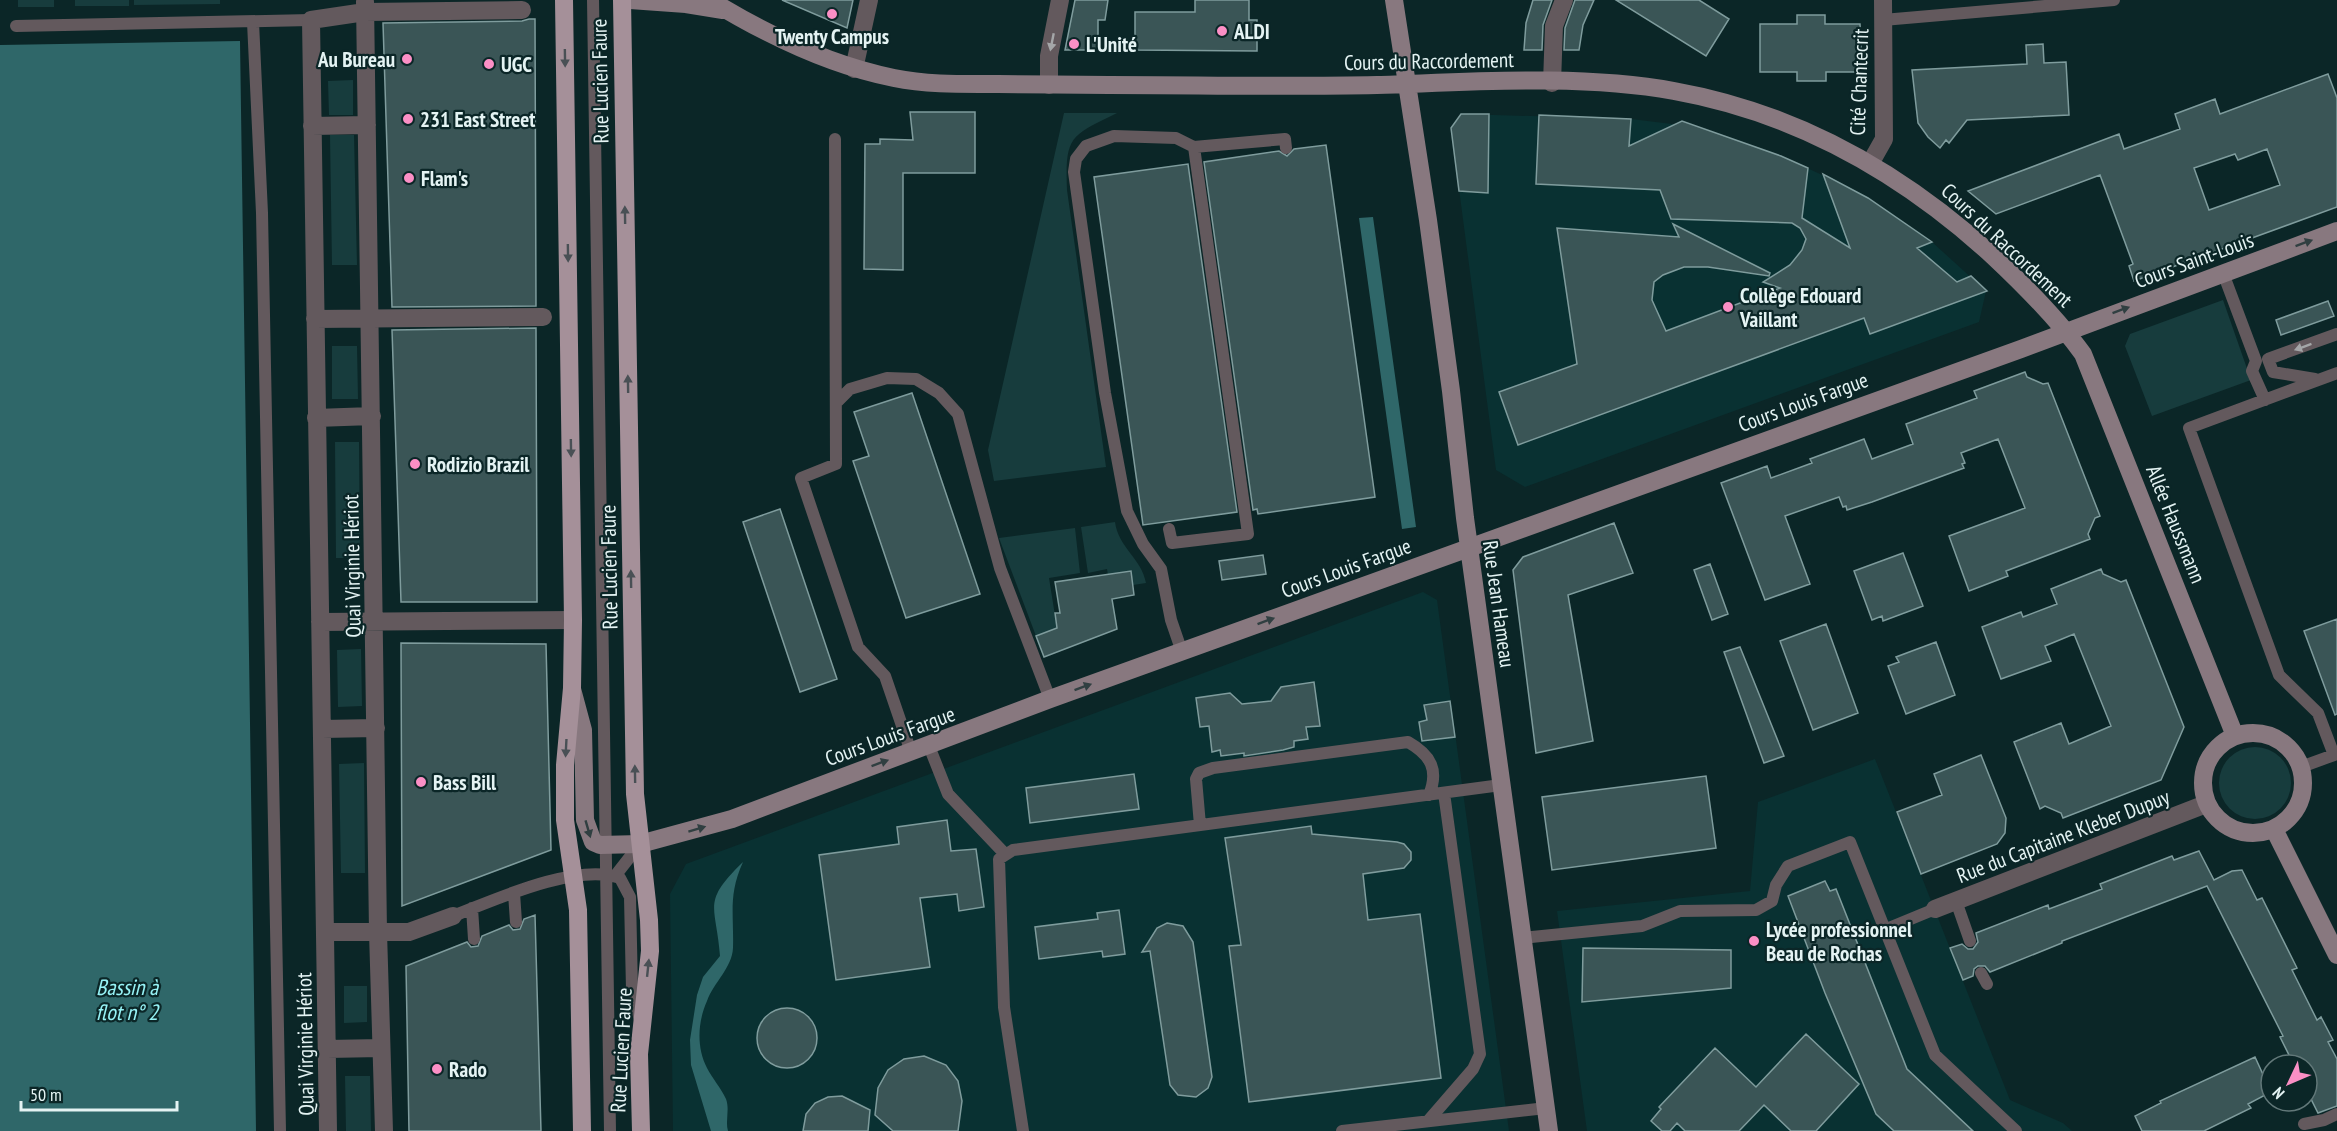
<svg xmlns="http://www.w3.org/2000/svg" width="2337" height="1131" viewBox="0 0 2337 1131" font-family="'PT Sans Narrow',sans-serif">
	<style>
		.built { fill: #093132 }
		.green { fill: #173c3d }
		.water { fill: #2f6769 }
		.building { fill: #3a5556; stroke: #7f9c9d; stroke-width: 1.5; fill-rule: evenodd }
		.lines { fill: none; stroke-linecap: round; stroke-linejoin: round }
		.lane { stroke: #63595d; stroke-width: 12 }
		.street { stroke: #63595d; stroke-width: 18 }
		.secondary { stroke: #88787f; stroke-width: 18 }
		.primary { stroke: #a59099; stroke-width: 18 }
		.oneway { fill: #a4a6a8 }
		.oneway2 { fill: #495055 }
		.oneway3 { fill: #303f41 }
		.poi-dot { fill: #fb8fc5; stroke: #0b2627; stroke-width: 2 }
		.labels { text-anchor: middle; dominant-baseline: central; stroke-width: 4.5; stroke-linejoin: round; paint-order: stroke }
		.poi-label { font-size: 21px; font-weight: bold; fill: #e4f3f3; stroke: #0b2627; text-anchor: start }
		.street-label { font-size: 21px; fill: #e4f3f3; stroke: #0b2627 }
		.water-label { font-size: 22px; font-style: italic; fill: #97f3f6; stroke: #0b2627 }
	</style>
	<rect width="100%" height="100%" fill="#0b2627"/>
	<path class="built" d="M1461,114L1631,119L1680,125L1781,156L1846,186L1932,242L1986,291L1979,322L1525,487L1496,470L1451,128Z
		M1423,592L1437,600L1509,1131H673L670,894L686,864Z
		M1875,759L2010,1100L2063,1123L2072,1131H1587L1557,911L1750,891L1758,802Z"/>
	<path class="green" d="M18,0H54V7H18Z
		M75,0H129V6H75Z
		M134,0H220V4L134,5Z
		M353,80V115H329L328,81Z
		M1064,113H1117C1070,136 1065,136 1067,190L1106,467L994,481L988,450Z
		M330,135H354L357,265H332Z
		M2223,300L2251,380L2152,416L2125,346L2130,334Z
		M332,346H357L358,399H332Z
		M335,442H359L360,558H336Z
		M1115,522C1118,547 1142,559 1146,583L1133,585L1131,571L1108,575L1107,569L1088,573L1081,527Z
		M1075,528L1080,573L1049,578L1057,628L1036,636L999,538Z
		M361,649L362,706L338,707L337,650Z
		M2219 783a36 36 0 1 1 72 0a36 36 0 1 1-72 0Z
		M364,763L365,873H341L339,764Z
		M344,986H367V1022L344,1023Z
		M345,1076H370L371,1131H346Z"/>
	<path class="water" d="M240,41L256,1131H0V45Z
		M1373,217L1416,527L1402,529L1359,218Z
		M743,862C728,895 734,914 733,948C732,968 714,982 707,1001C698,1021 696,1047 707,1068C712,1078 721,1088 726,1099C730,1110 725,1120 728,1131H711L691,1065L690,1040L697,995L703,977L720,956C716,904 701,903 743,862Z"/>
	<path class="building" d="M782,0H853L847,28Z
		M1075,0H1108L1105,20H1098V50H1065Z
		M1195,0H1249V20H1257V51L1135,50V12H1195Z
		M1533,0H1552L1543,25L1542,50H1524L1526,23Z
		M1575,0H1594L1583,25L1579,50H1564L1565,28Z
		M1616,0H1699L1729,19L1706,56Z
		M1797,15H1825V24H1860L1862,72H1826V81H1797V72H1760V24H1797Z
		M529,19H535L536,306L392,307L383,23L522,21Z
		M2043,44L2044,63L2066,62L2069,115L1967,120L1949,143L1946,140L1940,148L1928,137L1918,123L1912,70L2027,64L2026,45Z
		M2328,74L2337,98V207L2134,281L2129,266L2133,264L2100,175L1996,214L1968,191L2119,134L2124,149L2180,129L2175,114L2215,99L2220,114ZM2267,149L2280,185L2209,210L2194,168L2235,154L2238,160Z
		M910,112H975V173H903V270L864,269L865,144H880V139L913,140Z
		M1461,114H1489L1488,193L1459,191L1451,128Z
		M1539,115L1631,119L1629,146L1682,121L1781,156L1808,168L1802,218L1850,248L1823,174L1868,198L1932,242L1917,248L1957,282L1971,276L1987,291L1870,334L1864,318L1518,445L1499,392L1577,364L1557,228L1679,237L1673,224L1770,273L1769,276L1708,267H1684L1663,275L1654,282L1652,300L1666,331L1780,288L1763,282L1790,265L1802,250L1806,239L1800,228L1792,223L1671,219L1660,190L1536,184Z
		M1326,145L1375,497L1258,514L1257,509L1253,510L1204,162L1279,151L1287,156L1294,149Z
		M1188,164L1237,512L1143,525L1094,177Z
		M2328,301L2334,316L2281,335L2276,320Z
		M536,328L537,602H401L392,330Z
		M2025,372L2027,377L2043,384L2048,383L2100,516L2095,518L2088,534L2090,539L2006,571L2008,576L1969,591L1949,536L2025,508L1998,439L1961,453L1965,463L1962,464L1964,468L1872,502L1847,510L1846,506L1843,507L1839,497L1785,516L1810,584L1765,600L1721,483L1767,466L1771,478L1812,463L1810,459L1864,439L1872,459L1913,444L1906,424L1977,398L1974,391Z
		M912,393L980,594L906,618L853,461L869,456L854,412Z
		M780,509L837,679L800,692L743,522Z
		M1614,523L1633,573L1568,595L1593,741L1536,753L1513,570L1523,557Z
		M1903,553L1923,606L1883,621L1882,616L1872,620L1854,571Z
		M1263,555L1266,574L1222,580L1219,561Z
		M1710,564L1728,614L1712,620L1694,570Z
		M2101,569L2103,574L2121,582L2126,580L2184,727L2161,780L2063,818L2061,813L2045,806L2040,809L2014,742L2061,723L2069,744L2111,726L2074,634L2045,646L2051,661L2001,679L1982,627L2021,612L2023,617L2057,604L2051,589Z
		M1131,571L1134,595L1112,599L1117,629L1044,657L1036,636L1057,628L1055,613H1060L1055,582Z
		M2337,619V714L2335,715L2304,631Z
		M1826,624L1858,713L1813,730L1780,641Z
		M1936,642L1955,695L1906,714L1888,666L1899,662L1896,657Z
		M401,643L546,644L551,850L402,906Z
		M1740,647L1784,756L1764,763L1724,652Z
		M1314,682L1320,726L1306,727L1308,739L1294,741V747L1283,750L1244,756V753L1221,756L1220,750L1212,752L1209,726L1200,727L1196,698L1230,693L1242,704L1271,701L1281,687Z
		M1450,701L1455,737L1422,741L1419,722L1427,720L1424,705Z
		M1981,755L2006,818L2005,833L1997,844L1921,874L1897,812L1942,795L1934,774Z
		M1134,774L1139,809L1030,823L1026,788Z
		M1706,776L1716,848L1552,870L1542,797Z
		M947,820L951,851L976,849L984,907L959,911L957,894L920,898L930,967L836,980L819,855L899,844L897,827Z
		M1311,826L1312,834L1397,842L1404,844L1411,852V860L1404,868L1363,874L1368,920L1420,914L1441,1078L1249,1102L1229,946L1241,945L1225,838Z
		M2199,851L2214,880L2232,871L2242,870L2257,900L2262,898L2297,968L2292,970L2317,1020L2321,1017L2333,1040L2328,1042L2337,1059V1106L2318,1113L2307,1091V1065H2294L2280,1037L2283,1036L2207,886L2062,941V943L1990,972L1985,966H1978L1974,969L1973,976L1963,980L1950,948L1962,944L1968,949H1973L1978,942L1976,933L2048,905L2049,909L2102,889L2100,884L2172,856L2174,860Z
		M1825,881L1830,891L1836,889L1907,1069L1973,1131H1894L1876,1114L1825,993L1788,896Z
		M1119,910L1125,954L1103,957L1102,951L1039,959L1035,927L1098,919L1097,913Z
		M535,915L541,1131H409L406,966L467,942L471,947L478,946L482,936L509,925L513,930L520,929L524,919Z
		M1167,923L1183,926L1193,942L1212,1077L1208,1088L1196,1097L1178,1095L1170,1085L1150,951L1142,952L1157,928Z
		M1583,948L1731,950V988L1582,1002Z
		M757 1038a30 30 0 1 1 60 0a30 30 0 1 1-60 0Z
		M1806,1034L1859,1084L1816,1131H1791L1764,1105L1739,1131H1685L1677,1123L1670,1131H1662L1651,1121L1661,1109L1659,1107L1715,1048L1756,1087Z
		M924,1056L946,1065L958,1081L962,1101L958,1131H893L875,1115L878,1088L888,1070L904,1059Z
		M2255,1057L2271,1092L2248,1104L2251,1108L2204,1131H2142L2135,1116L2161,1103L2160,1101Z
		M842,1096L870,1110L868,1131H803L806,1114L815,1103L828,1097Z"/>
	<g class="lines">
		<path class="lane" d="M593,0L610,1131
			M1883,20L2114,0
			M253,22L262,213L280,1131
			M16,26L311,20
			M835,139L836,464L801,478L858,647L885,676L911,752
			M2223,273L2256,361L2252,371L2265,400
			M2315,379L2273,372L2268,359L2337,334
			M836,403L850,389L887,378L916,379L939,393L958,414L1000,568L1050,699
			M1169,529L1172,543L1248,534L1194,147
			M1182,652L1171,620L1161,569L1143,544L1127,511L1105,393L1074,172L1076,159L1086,146L1114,136L1176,138L1194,147L1285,139L1286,148
			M929,746L948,794L1005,854
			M2301,767L2334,755L2318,713L2279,675L2189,428L2337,373
			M1200,825L1196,779L1199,773L1213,768L1408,742C1431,755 1439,770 1429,795
			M615,876L640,844
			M514,893L516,922
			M1956,901L1970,941
			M472,908L474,939
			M453,916C494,900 577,862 620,878L630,897L632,990L640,1020
			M1884,930L1935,909
			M1522,938L1642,926L1680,911L1756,910L1772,901L1776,885L1788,866L1850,842L1935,1055L2016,1131
			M1981,973L1987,984
			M1428,1121L1473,1069L1480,1054L1444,793
			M2304,1124L2324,1120L2337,1114
			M1023,1131L1004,1007L999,859L1013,850L1501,785
			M1342,1131L1546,1108"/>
		<path class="street" d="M365,2L378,932L384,1131
			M854,69L869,0
			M1552,83L1554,26L1564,0
			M1049,85V56L1060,0
			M312,126L367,125
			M1871,162L1884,139L1883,0
			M315,319L543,317
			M316,418L372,416
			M320,622L573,620
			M322,729L376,728
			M1935,909L2206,804
			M326,932H409L453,916
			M327,1049L381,1048
			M328,1131L311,20L365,12L522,10"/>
		<path class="secondary" d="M630,0L686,4L723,10
			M710,0C767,35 828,65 894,78C928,85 963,84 998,84C1035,84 1072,85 1109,85C1198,85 1288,87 1377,85C1471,82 1581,74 1674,91C1797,113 1901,172 1993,256C2025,286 2057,318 2083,354L2235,736
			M1394,0L1428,220L1451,391L1465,518L1549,1131
			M572,689L583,730L585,820L593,842L600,845L640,844L732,819L1050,699L2021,349L2337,231
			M2203 783a50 50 0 1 1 100 0a50 50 0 1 1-100 0Z
			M2274,829L2337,955"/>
		<path class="primary" d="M564,0L573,620L572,688L565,765V820L578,910L582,1131
			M622,0L635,794L649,920L650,951L639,1054L641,1131"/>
	</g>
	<defs><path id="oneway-solid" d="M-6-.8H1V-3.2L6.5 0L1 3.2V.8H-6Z" transform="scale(1.5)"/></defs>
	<g class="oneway">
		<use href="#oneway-solid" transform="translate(1052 42) rotate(101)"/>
		<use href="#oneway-solid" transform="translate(2303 347) rotate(160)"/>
	</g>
	<g class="oneway2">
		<use href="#oneway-solid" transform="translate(565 58) rotate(89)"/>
		<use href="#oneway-solid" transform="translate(625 215) rotate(-91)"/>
		<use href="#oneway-solid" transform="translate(568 253) rotate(89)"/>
		<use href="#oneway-solid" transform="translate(628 384) rotate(-91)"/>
		<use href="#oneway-solid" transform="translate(571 448) rotate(89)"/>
		<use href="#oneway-solid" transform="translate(631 579) rotate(-91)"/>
		<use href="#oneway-solid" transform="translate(566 748) rotate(93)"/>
		<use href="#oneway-solid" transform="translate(635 774) rotate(-91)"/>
		<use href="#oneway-solid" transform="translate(648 968) rotate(-84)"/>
	</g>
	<g class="oneway3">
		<use href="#oneway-solid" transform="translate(2304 243) rotate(-20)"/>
		<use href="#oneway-solid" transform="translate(2121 310) rotate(-20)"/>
		<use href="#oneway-solid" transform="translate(1266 621) rotate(-20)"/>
		<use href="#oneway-solid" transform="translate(1083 687) rotate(-20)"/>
		<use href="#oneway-solid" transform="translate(880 763) rotate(-20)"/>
		<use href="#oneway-solid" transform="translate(588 829) rotate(74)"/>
		<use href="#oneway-solid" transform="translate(697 829) rotate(-17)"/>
	</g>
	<g class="poi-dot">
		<circle cx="832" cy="14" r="6"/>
		<circle cx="1222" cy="31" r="6"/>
		<circle cx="1074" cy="44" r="6"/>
		<circle cx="407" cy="59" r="6"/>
		<circle cx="489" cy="64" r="6"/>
		<circle cx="408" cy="119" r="6"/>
		<circle cx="409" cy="178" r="6"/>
		<circle cx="1728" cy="307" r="6"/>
		<circle cx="415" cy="464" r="6"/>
		<circle cx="421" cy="782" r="6"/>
		<circle cx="1754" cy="941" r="6"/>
		<circle cx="437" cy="1069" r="6"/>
	</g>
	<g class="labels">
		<g class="poi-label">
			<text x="1234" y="31">ALDI</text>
			<text x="832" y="36" text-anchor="middle">Twenty Campus</text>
			<text x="1086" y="44">L'Unité</text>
			<text x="395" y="59" text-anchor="end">Au Bureau</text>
			<text x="501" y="64">UGC</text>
			<text x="420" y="119">231 East Street</text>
			<text x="421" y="178">Flam's</text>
			<text x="1740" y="295">Collège Edouard<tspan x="1740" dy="24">Vaillant</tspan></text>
			<text x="427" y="464">Rodizio Brazil</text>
			<text x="433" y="782">Bass Bill</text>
			<text x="1766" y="929">Lycée professionnel<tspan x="1766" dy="24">Beau de Rochas</tspan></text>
			<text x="449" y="1069">Rado</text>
		</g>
		<g class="street-label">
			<text transform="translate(1429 61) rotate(-1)">Cours du Raccordement</text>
			<text transform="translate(600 81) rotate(-91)">Rue Lucien Faure</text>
			<text transform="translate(1859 82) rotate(-88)">Cité Chantecrit</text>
			<text transform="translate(2007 245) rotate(43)">Cours du Raccordement</text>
			<text transform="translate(2194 260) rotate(-20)">Cours Saint-Louis</text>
			<text transform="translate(1803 402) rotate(-20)">Cours Louis Fargue</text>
			<text transform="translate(2176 524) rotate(68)">Allée Haussmann</text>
			<text transform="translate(352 566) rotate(-91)">Quai Virginie Hériot</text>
			<text transform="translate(609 567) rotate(-91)">Rue Lucien Faure</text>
			<text transform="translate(1346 568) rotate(-20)">Cours Louis Fargue</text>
			<text transform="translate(1499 604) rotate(82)">Rue Jean Hameau</text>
			<text transform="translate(890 736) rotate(-20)">Cours Louis Fargue</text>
			<text transform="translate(2063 836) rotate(-21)">Rue du Capitaine Kleber Dupuy</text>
			<text transform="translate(305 1044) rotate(-91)">Quai Virginie Hériot</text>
			<text transform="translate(621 1050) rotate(-87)">Rue Lucien Faure</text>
		</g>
		<g class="water-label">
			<text x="127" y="987">Bassin à<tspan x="127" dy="25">flot n° 2</tspan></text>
		</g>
	</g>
	<g transform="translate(2289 1083) rotate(226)"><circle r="28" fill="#0b2627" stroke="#627879" stroke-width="1.5"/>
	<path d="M0-4.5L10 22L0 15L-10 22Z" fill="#fb8fc5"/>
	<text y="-9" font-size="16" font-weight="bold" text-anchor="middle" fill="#e4f3f3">N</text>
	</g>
	<path d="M21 1101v9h156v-9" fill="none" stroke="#e4f3f3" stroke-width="3"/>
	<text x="30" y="1101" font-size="18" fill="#e4f3f3" stroke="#0b2627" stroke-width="4.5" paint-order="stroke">50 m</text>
</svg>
